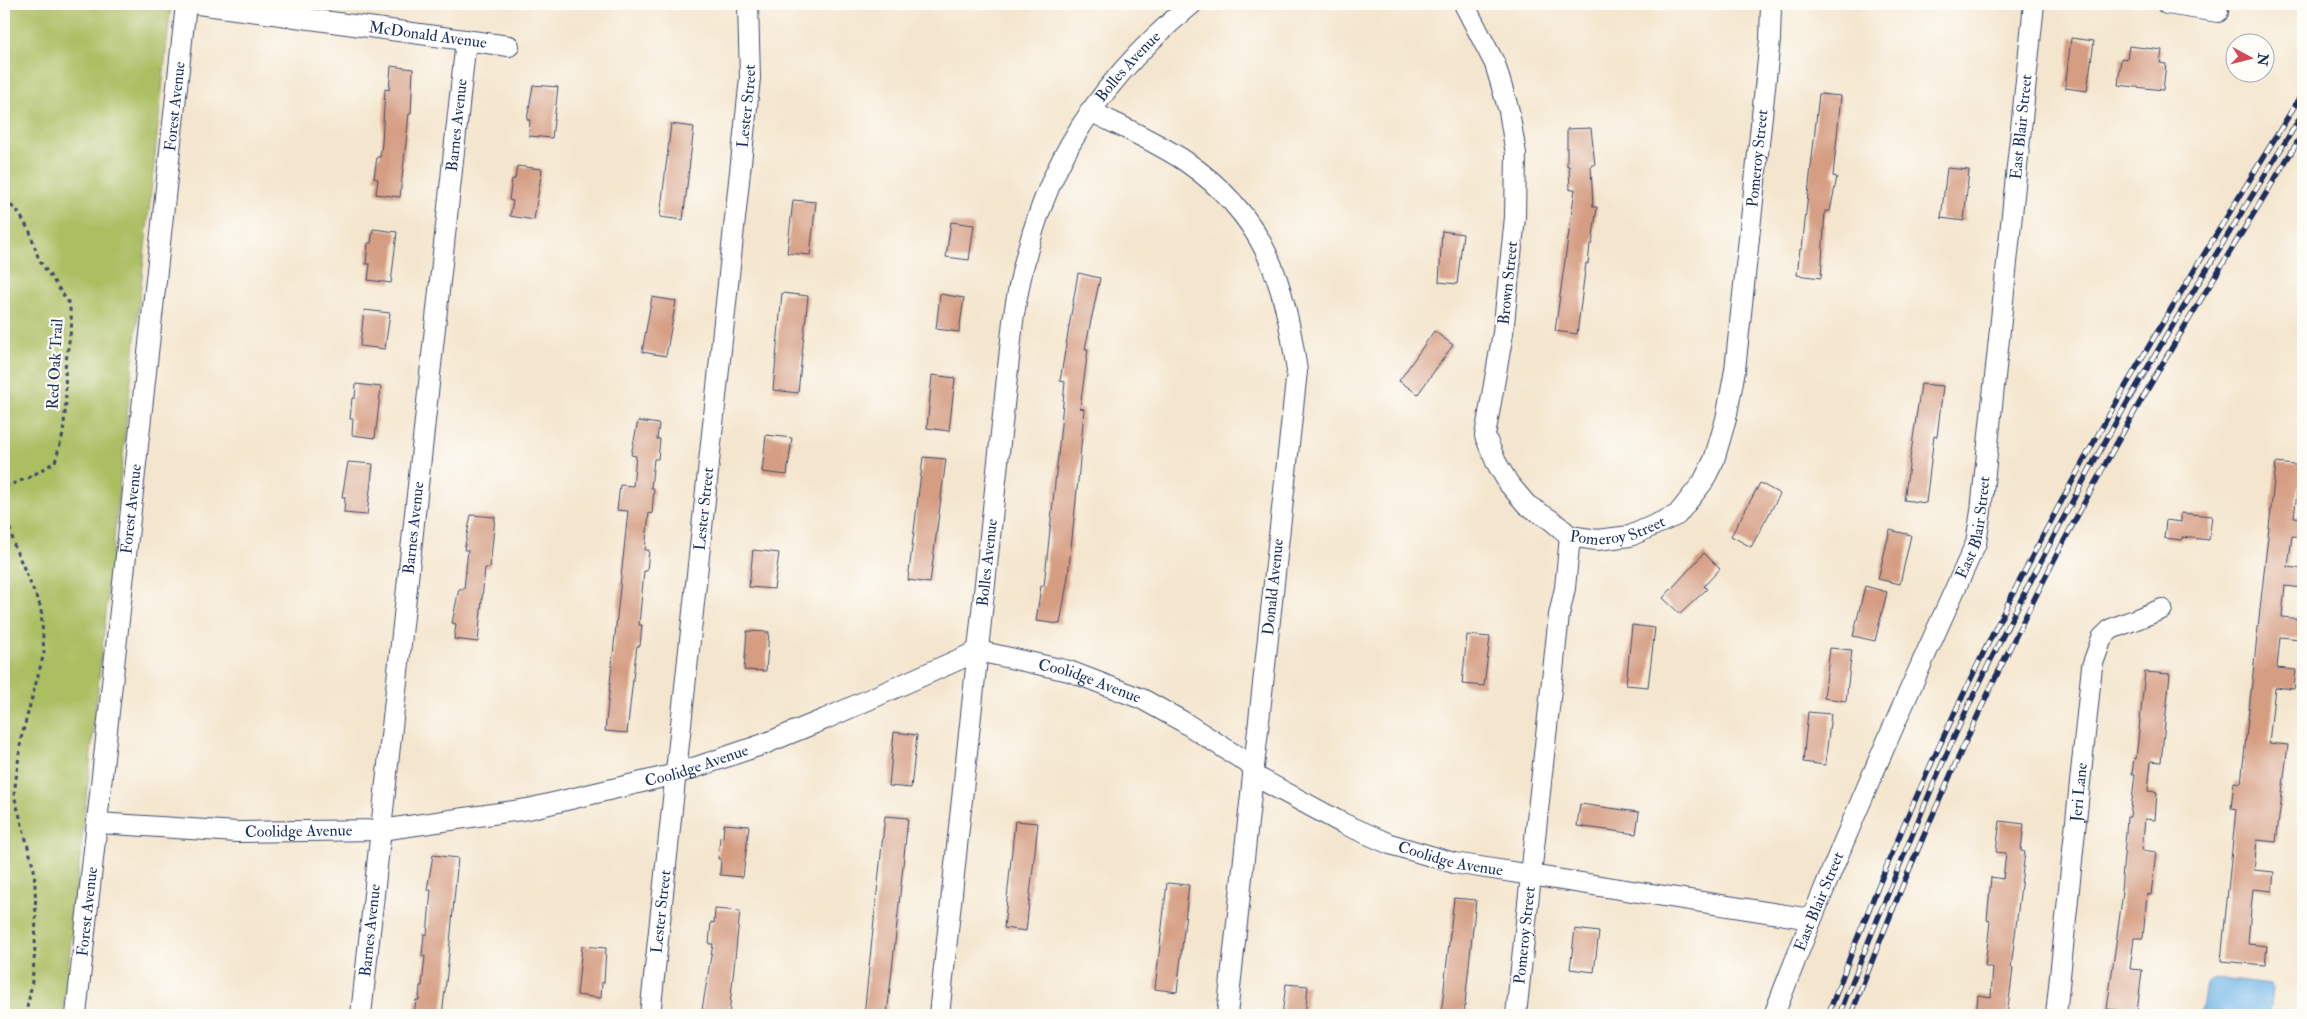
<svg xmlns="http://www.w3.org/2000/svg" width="2307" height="1019" viewBox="0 0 2307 1019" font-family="'IM FELL Double Pica',serif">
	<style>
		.green { fill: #abbe62; stroke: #637660 }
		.water { fill: #70b6e7; stroke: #4672a2 }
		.building { fill: #d59d82 }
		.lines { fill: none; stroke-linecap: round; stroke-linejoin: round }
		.street-casing { stroke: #3c4a6f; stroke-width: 22 }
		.path { stroke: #3c4a6f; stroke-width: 3; stroke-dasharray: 4 4; stroke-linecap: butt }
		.street { stroke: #fff; stroke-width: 20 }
		.rail-casing { stroke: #1b2f5e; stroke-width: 5.5 }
		.rail { stroke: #fdfcf7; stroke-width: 4; stroke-dasharray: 11; stroke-linecap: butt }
		.labels { text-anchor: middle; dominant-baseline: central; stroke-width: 4.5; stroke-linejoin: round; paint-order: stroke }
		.street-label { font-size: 16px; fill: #1b2f5e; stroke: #fdfcf7 }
	</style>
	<rect width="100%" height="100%" fill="#fdfcf7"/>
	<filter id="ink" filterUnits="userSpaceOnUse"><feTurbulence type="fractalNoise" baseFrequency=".02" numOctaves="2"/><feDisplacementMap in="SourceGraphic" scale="10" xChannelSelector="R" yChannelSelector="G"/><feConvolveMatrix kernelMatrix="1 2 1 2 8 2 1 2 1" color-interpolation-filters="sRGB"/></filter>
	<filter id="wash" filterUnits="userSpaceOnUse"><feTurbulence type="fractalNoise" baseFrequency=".0096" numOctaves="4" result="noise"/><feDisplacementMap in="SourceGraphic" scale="20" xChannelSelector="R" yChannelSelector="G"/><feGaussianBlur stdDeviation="1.12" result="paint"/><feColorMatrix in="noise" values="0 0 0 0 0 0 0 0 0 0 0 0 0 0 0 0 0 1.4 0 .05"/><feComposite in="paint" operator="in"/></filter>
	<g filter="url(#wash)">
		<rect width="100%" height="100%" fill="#f4e6ce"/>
		<path class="green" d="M4,4H171L63,1015H4Z"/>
		<path class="water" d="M2214,978L2270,985L2273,988L2270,1015H2201L2206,983Z"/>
		<g id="blocks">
			<path class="building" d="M2071,38L2094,41L2087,91L2065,88Z
				M2129,46L2162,50L2160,63L2166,64L2163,90L2118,85L2121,58L2127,59Z
				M391,66L413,69L411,114H409L400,197L376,194L378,179L374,178L377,157H380L382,143L385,89L389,90Z
				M533,85L558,87L552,138L529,136L530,120H527Z
				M1819,94L1841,96L1833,176L1837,177L1830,211H1825L1821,278L1797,275L1800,249H1802Z
				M671,124L694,127L683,220L660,217Z
				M1591,128L1595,165H1591L1593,207H1597L1592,244H1590L1588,264L1586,263L1577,334L1555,331L1575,189L1570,190L1569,166H1567V129Z
				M517,166L542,169L534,220L510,216L513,201L509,200L512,179H515Z
				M1947,168L1969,170L1964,221L1941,218Z
				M793,200L816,202L810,255L787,253Z
				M951,222L974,225L969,260L946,257Z
				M373,229L397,232L391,283L368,280L370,264H366L368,243H371Z
				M1442,231L1463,234L1457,284L1439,282Z
				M1078,273L1100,278L1085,349H1088L1080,408L1084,409L1079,471L1068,577L1060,624L1036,621L1041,586H1044L1058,455L1065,382L1060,381Z
				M782,293L808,296L798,393L773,390Z
				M940,294L964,298L959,332L936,329Z
				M652,297L676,301L666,356L642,352Z
				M364,310L390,313L385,349L360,346Z
				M1434,331L1453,345L1418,394L1399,381Z
				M932,375L955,378L949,431L927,428Z
				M356,384L381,387L375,438L352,435L353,419H350L352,398H355Z
				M1921,384L1943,386L1937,437L1934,436L1926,503L1904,500Z
				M638,421L659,424L657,439H660L658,459H654L651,488H654L652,514L649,513L645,550H649L647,571H644L639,625H642L640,646H637L635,661L627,733L605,731L628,511L617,510L620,485L633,486L636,456L631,455Z
				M766,435L792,438L787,475L762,472Z
				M923,457L946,459L930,583L908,580Z
				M348,462L373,464L367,515L344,513L345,497H342Z
				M2276,463L2303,466V486L2298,485L2294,517L2303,518V537L2292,536L2288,567L2303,569V588L2285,586L2282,617L2301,619L2300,639L2280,637L2277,668L2296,670L2294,689L2275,687L2269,743L2288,745L2276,842L2257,840L2254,870L2274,872L2272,891L2253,889L2250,921L2248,944L2267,946L2265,965L2221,961L2236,809L2231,808L2234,782L2241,783Z
				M1760,483L1780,494L1751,547L1731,536Z
				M2181,513L2212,516L2209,540L2182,537V540L2164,538L2166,520L2181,522Z
				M471,515L495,517L490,568H485L478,642L454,639L456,624L452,623L459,589H464L468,550H464Z
				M1890,530L1911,535L1900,584L1878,579Z
				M753,550L779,553L774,589L749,587Z
				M1704,553L1720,569L1704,586L1707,589L1680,614L1663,598Z
				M1865,586L1887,592L1875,641L1853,636Z
				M1632,625L1655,628L1648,687L1626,685Z
				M747,631L769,632L766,671L744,670Z
				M1467,635L1490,637L1484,686L1462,684Z
				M1830,648L1852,650L1846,701L1824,698Z
				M2145,672L2170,674L2161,762L2151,761L2148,791L2157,792L2155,820L2145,819L2142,850L2156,852L2151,895L2147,894L2143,938H2134L2130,969L2142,970L2137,1013L2107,1009L2123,892L2121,891L2126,832L2127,817H2130L2135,774H2132L2134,758L2136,759Z
				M1808,712L1831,714L1825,765L1803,762Z
				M894,732L917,735L911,788L889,786Z
				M1580,804L1639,812L1636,834L1577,826Z
				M885,816L908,818L896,933L887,1015H864Z
				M1015,821L1038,823L1026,931L1004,928Z
				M2000,821L2024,824L2021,851L2025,852L2011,968H2013L2011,985L2007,1015H1976L1978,995L1991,997L1993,967H1985L1990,921L1987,920L1991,877L2003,879L2006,853L1996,852Z
				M724,824L749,826L743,877L720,875L721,859H718L720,837L723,838Z
				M433,855L458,858L447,974L442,1015H414L416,1000H419L420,986H422L425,956H422L424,934L427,935L431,890H427Z
				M1167,883L1189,885L1177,992L1155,989Z
				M1454,898L1476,900L1468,974L1464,1015H1441Z
				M715,909L740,911L729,1015H705L706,1010H702L713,944H709L711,922L714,923Z
				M1575,929L1599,932L1594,972L1570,969Z
				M582,946L606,948L604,983L602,982L601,998L577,995Z
				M1286,984L1308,986L1305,1015H1282Z"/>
		</g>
	</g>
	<g filter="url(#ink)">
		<use href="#blocks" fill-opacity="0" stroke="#3c4a6f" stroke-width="1"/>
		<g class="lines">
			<g class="street-casing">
				<g id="street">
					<path id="s1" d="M198,4L509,46"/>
					<path d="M1464,4L1495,64L1509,111L1516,154L1515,217L1503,333L1485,436L1496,462L1509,484L1527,505L1551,520L1570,536"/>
					<path d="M2167,4L2218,12"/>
					<path d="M1090,111C1122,127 1155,141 1185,161C1265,216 1284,280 1297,371L1227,1015"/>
					<path id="s2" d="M1570,536L1597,540L1630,536L1677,515L1703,482L1714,460L1726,419L1735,370L1770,40L1771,4"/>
					<path id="s3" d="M1253,775L1342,823L1390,844L1454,863L1811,919"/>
					<path id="s4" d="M98,823L237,832L381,830L528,809L676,774L764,744L825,719L978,651L1069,671L1142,699L1182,721L1254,767"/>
					<path id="s5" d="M76,1015L186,4"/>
					<path id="s6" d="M361,1015L466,40"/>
					<path id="s7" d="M650,1015L750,78L748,4"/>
					<path id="s8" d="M939,1015L1013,321C1033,185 1086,91 1192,4"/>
					<path id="s9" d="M1516,1015L1559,615L1565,588L1570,536"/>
					<path id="s10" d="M1774,1015C1835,855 1905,699 1976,543L1981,511L2034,4"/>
					<path id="s11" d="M2056,1015L2092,666L2102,638L2111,629L2162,609"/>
				</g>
			</g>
			<path class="path" d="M4,201L17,210L30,232L39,260L69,303L72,322L65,368L66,403L63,434L55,462L28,478L4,487
				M4,505L14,545L41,608L44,653L21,739L14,795L34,869C37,911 37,975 25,1015"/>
			<use href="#street" class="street"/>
			<g class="rail-casing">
				<path id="rail" d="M1828,1015C1901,817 1991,626 2094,442C2160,323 2233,208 2303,92
					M1839,1015C1875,925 1911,835 1950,746C1987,664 2029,583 2071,504C2142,370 2224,242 2303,113
					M1851,1015C1925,821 2012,632 2113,450C2173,342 2239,238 2303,133"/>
			</g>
			<use href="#rail" class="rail"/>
		</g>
	</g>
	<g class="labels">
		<g class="street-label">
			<text stroke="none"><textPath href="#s1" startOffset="232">McDonald Avenue</textPath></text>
			<text stroke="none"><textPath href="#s8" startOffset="982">Bolles Avenue</textPath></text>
			<text stroke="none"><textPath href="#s5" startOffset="914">Forest Avenue</textPath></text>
			<text stroke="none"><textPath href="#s7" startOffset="914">Lester Street</textPath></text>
			<text stroke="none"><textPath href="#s6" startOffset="895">Barnes Avenue</textPath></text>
			<text stroke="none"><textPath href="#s10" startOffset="932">East Blair Street</textPath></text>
			<text stroke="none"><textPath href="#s2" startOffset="484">Pomeroy Street</textPath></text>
			<text transform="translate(1508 283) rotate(-84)">Brown Street</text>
			<text transform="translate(55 364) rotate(-87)">Red Oak Trail</text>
			<text stroke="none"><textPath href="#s5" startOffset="509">Forest Avenue</textPath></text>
			<text stroke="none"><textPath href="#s7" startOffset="509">Lester Street</textPath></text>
			<text stroke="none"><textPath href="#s6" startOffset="490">Barnes Avenue</textPath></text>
			<text stroke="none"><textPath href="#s10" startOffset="528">East Blair Street</textPath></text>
			<text stroke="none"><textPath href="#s2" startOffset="49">Pomeroy Street</textPath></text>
			<text stroke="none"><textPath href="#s8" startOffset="455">Bolles Avenue</textPath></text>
			<text transform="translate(1273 587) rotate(-84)">Donald Avenue</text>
			<text stroke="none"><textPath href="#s4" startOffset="1026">Coolidge Avenue</textPath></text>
			<text stroke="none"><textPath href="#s4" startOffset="606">Coolidge Avenue</textPath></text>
			<text stroke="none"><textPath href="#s11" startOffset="224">Jeri Lane</textPath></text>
			<text stroke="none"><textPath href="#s4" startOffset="201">Coolidge Avenue</textPath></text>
			<text stroke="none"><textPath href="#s3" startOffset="216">Coolidge Avenue</textPath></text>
			<text stroke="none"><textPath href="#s10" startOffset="122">East Blair Street</textPath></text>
			<text stroke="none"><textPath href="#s5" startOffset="104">Forest Avenue</textPath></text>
			<text stroke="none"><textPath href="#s7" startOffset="104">Lester Street</textPath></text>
			<text stroke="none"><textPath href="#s6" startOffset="85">Barnes Avenue</textPath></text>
			<text stroke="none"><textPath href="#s9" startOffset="80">Pomeroy Street</textPath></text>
		</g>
	</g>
	<rect width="2307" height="1019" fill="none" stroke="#fdfcf7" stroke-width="20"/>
	<g transform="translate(2250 58) rotate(97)"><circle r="24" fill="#fdfcf7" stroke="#a3aaba"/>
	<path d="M0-4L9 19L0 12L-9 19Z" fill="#d1495b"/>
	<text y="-8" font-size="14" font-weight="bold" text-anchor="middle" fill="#1b2f5e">N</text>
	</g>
</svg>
